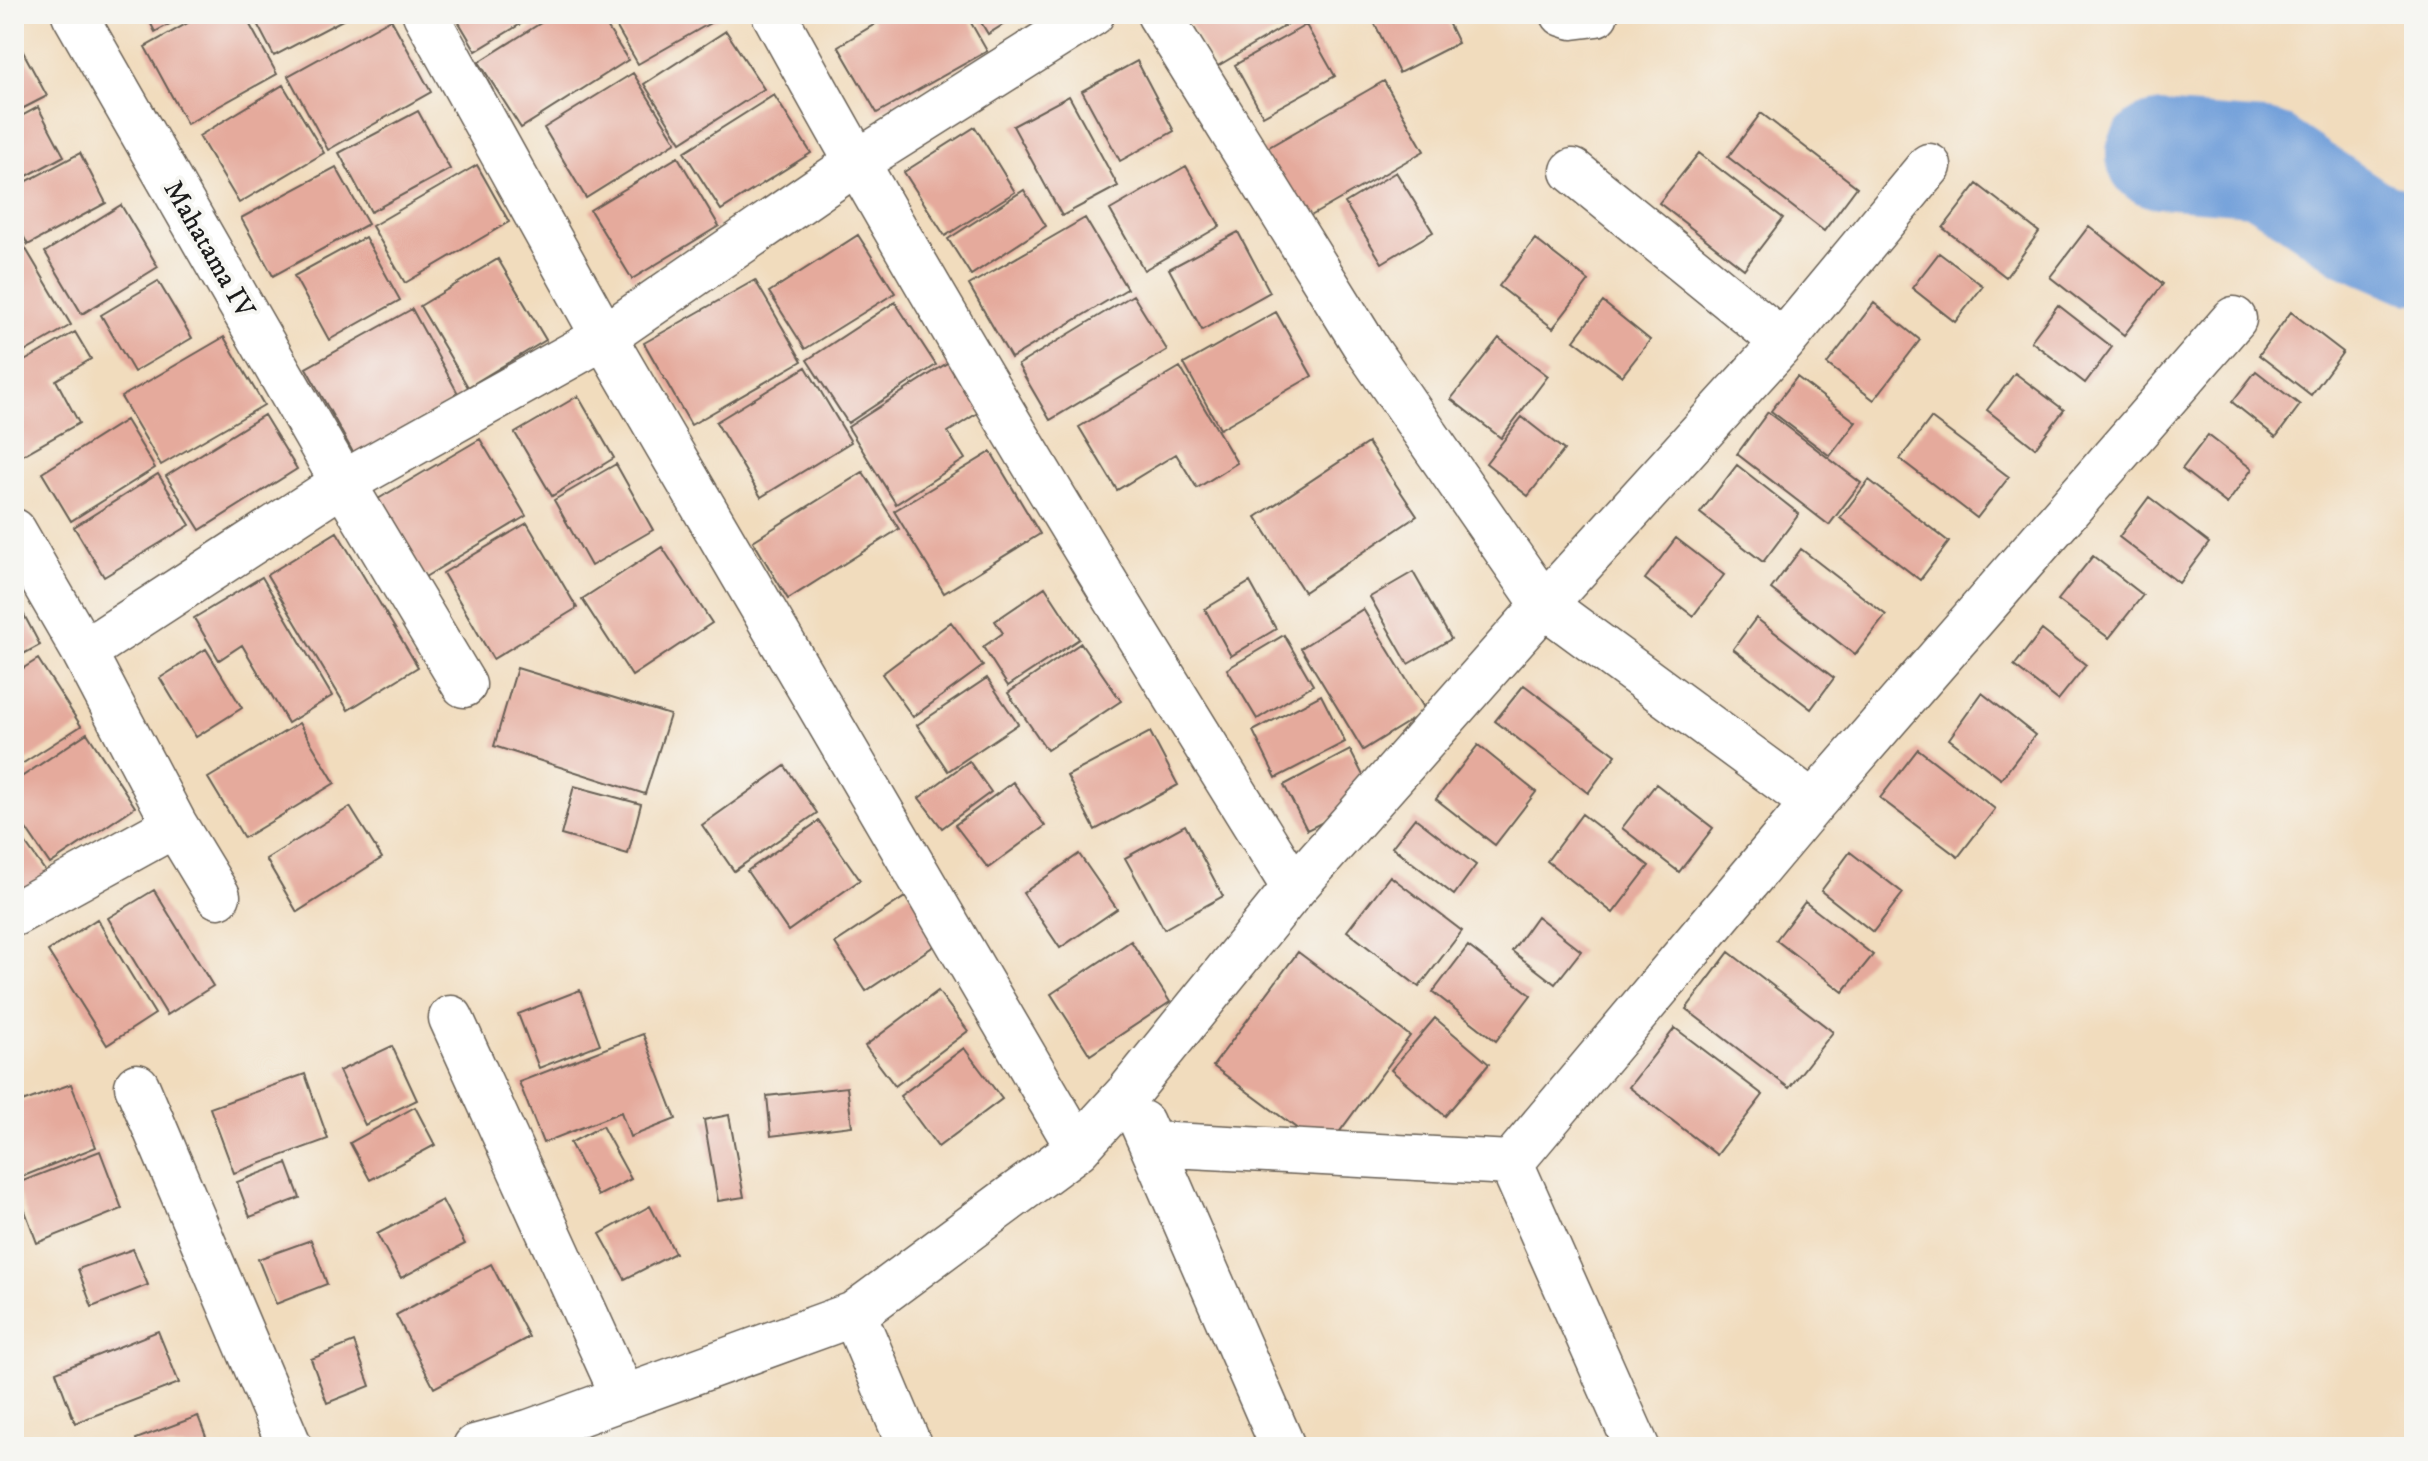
<svg xmlns="http://www.w3.org/2000/svg" width="2428" height="1461" viewBox="0 0 2428 1461" font-family="'IM FELL DW Pica',serif">
	<style>
		.lines { fill: none; stroke-linecap: round; stroke-linejoin: round }
		.river { stroke: #709ed9; stroke-width: 106 }
		.building { fill: #e5aa9c }
		.minor-casing { stroke: #675f54; stroke-width: 47 }
		.minor { stroke: #fff; stroke-width: 44 }
		.labels { text-anchor: middle; dominant-baseline: central; stroke-width: 8; stroke-linejoin: round; paint-order: stroke }
		.street-label { font-size: 28px; fill: #1c1c1c; stroke: #f6f6f2 }
	</style>
	<rect width="100%" height="100%" fill="#f6f6f2"/>
	<filter id="ink" filterUnits="userSpaceOnUse"><feTurbulence type="fractalNoise" baseFrequency=".0125" numOctaves="2"/><feDisplacementMap in="SourceGraphic" scale="16" xChannelSelector="R" yChannelSelector="G"/><feConvolveMatrix kernelMatrix="1 2 1 2 8 2 1 2 1" color-interpolation-filters="sRGB"/></filter>
	<filter id="wash" filterUnits="userSpaceOnUse"><feTurbulence type="fractalNoise" baseFrequency=".006" numOctaves="4" result="noise"/><feDisplacementMap in="SourceGraphic" scale="32" xChannelSelector="R" yChannelSelector="G"/><feGaussianBlur stdDeviation="1.8" result="paint"/><feColorMatrix in="noise" values="0 0 0 0 0 0 0 0 0 0 0 0 0 0 0 0 0 1.4 0 .05"/><feComposite in="paint" operator="in"/></filter>
	<g filter="url(#wash)">
		<rect width="100%" height="100%" fill="#f1dcbd"/>
		<g class="lines">
			<path class="river" d="M2159,155L2264,163L2361,228L2414,251"/>
		</g>
		<g id="blocks">
			<path class="building" d="M146,14H188L155,32Z
				M204,14H244L277,74L187,124L145,47Z
				M252,14H354L274,56Z
				M454,14H537L476,51Z
				M555,14H599L628,60L521,128L479,62Z
				M609,14H726L638,64Z
				M870,14H966L987,51L877,113L838,46L875,24Z
				M976,14H1020L988,34Z
				M1184,14H1305L1216,67Z
				M1370,14H1444L1458,43L1399,73Z
				M391,19L431,92L328,150L288,76Z
				M1306,25L1335,76L1263,116L1235,65Z
				M726,31L764,89L681,142L644,84Z
				M14,35L47,96L14,113Z
				M1137,61L1174,131L1120,161L1082,91Z
				M633,73L676,142L586,198L544,128Z
				M1384,81L1424,151L1302,221L1262,151Z
				M283,85L324,153L239,203L199,136Z
				M774,95L811,153L721,210L684,152Z
				M1069,96L1118,186L1062,216L1013,126Z
				M38,107L64,156L14,183V120Z
				M418,111L450,169L371,212L339,153Z
				M1761,113L1857,187L1824,231L1728,157Z
				M975,127L1015,192L945,236L904,172Z
				M80,153L106,203L28,245L14,218V188Z
				M1699,153L1783,218L1744,269L1659,203Z
				M678,157L719,226L632,279L590,210Z
				M477,165L509,222L405,283L372,226Z
				M1186,166L1220,226L1144,270L1110,210Z
				M336,167L368,224L273,276L241,218Z
				M1396,172L1433,232L1382,263L1345,203Z
				M1977,184L2039,232L2006,277L1943,228Z
				M1024,190L1046,226L971,275L948,239Z
				M121,205L158,267L82,314L45,252Z
				M1085,218L1127,289L1011,358L969,285Z
				M2089,226L2163,284L2124,335L2050,277Z
				M1238,232L1270,292L1202,330L1169,269Z
				M858,235L895,293L805,349L769,292Z
				M365,237L400,300L329,340L294,276Z
				M1535,239L1589,281L1553,328L1499,286Z
				M23,244L71,325L14,358V250Z
				M1939,253L1983,286L1955,322L1912,288Z
				M498,259L546,340L468,387L420,306Z
				M755,280L802,361L691,425L644,343Z
				M158,281L192,338L134,372L101,315Z
				M1133,295L1167,350L1050,420L1018,365Z
				M895,302L936,365L848,423L807,360Z
				M1603,302L1650,340L1622,376L1574,340Z
				M1874,303L1920,340L1874,400L1827,364Z
				M2058,305L2112,347L2085,383L2031,341Z
				M412,309L460,397L355,456L306,368Z
				M1276,312L1312,376L1220,429L1184,364Z
				M2291,312L2343,352L2311,395L2259,355Z
				M75,332L91,359L56,380L79,423L14,460V367Z
				M224,337L264,405L161,465L121,397Z
				M1499,338L1548,376L1501,438L1451,399Z
				M955,358L987,407L948,432L965,459L896,504L848,427Z
				M806,367L851,442L761,497L716,422Z
				M1180,367L1237,463L1197,488L1176,454L1117,490L1079,427Z
				M2256,371L2300,405L2276,437L2232,402Z
				M2015,373L2064,410L2035,448L1987,410Z
				M1797,377L1856,422L1830,456L1771,411Z
				M578,396L614,458L552,496L515,433Z
				M1768,412L1861,483L1829,525L1737,454Z
				M264,415L297,469L200,530L166,476Z
				M1522,417L1564,450L1528,496L1486,463Z
				M1931,418L2009,477L1977,518L1900,459Z
				M126,420L155,468L71,521L42,473Z
				M2208,435L2252,469L2227,504L2182,469Z
				M480,439L526,516L425,577L378,499Z
				M1368,443L1417,516L1304,592L1256,517Z
				M991,452L1040,534L944,593L894,511Z
				M616,464L653,530L591,566L554,500Z
				M1737,465L1799,514L1763,562L1700,513Z
				M863,472L899,529L788,599L753,541Z
				M158,474L190,525L104,577L74,527Z
				M1869,480L1949,542L1920,580L1840,518Z
				M2149,497L2209,543L2179,583L2119,537Z
				M527,523L577,608L493,659L443,573Z
				M337,532L418,667L348,710L267,575Z
				M1676,538L1724,575L1693,616L1645,579Z
				M662,547L712,623L632,676L582,599Z
				M1801,549L1886,615L1855,655L1771,589Z
				M2093,556L2143,595L2109,638L2058,600Z
				M1413,572L1451,639L1408,664L1370,597Z
				M262,577L332,696L288,723L242,645L219,660L194,618Z
				M1250,582L1276,629L1231,656L1205,609Z
				M1045,587L1079,639L1008,686L983,647L1003,633L995,621Z
				M14,596L40,645L14,659Z
				M1363,609L1426,711L1363,750L1301,648Z
				M1756,618L1834,678L1811,709L1733,649Z
				M951,622L983,666L913,717L882,674Z
				M2042,630L2086,665L2058,700L2014,666Z
				M1284,635L1313,685L1257,719L1227,669Z
				M1081,643L1121,701L1047,750L1008,693Z
				M206,649L242,708L196,737L160,678Z
				M38,659L81,726L14,769V674Z
				M517,668L670,715L645,794L494,746Z
				M987,678L1018,724L948,771L917,725Z
				M1524,685L1616,755L1588,793L1495,721Z
				M1982,693L2035,735L2001,779L1949,739Z
				M1321,695L1345,742L1276,778L1253,731Z
				M299,723L335,783L244,838L208,778Z
				M1150,732L1178,785L1095,830L1067,776Z
				M87,733L135,807L50,864L14,811V782Z
				M1478,745L1536,792L1495,845L1436,799Z
				M1918,749L1995,809L1958,857L1880,798Z
				M1350,750L1374,797L1307,830L1284,785Z
				M969,761L991,792L942,828L919,798Z
				M785,766L817,813L734,871L702,825Z
				M1013,782L1045,826L988,868L955,825Z
				M1656,784L1713,828L1679,872L1622,828Z
				M574,786L641,804L628,854L561,835Z
				M350,807L382,858L297,912L266,859Z
				M1582,814L1649,866L1613,913L1547,861Z
				M1415,818L1476,865L1454,895L1392,847Z
				M819,821L860,880L788,931L747,871Z
				M1185,825L1223,896L1164,929L1125,858Z
				M14,827L48,875L14,898Z
				M1850,852L1903,893L1873,932L1821,891Z
				M1079,854L1117,909L1060,948L1023,893Z
				M1390,876L1462,931L1419,987L1347,931Z
				M154,890L213,986L167,1015L108,918Z
				M911,893L943,940L866,991L835,943Z
				M1805,902L1873,955L1843,992L1776,940Z
				M1537,916L1581,951L1555,984L1512,951Z
				M97,919L155,1014L107,1045L48,951Z
				M1131,941L1170,1002L1090,1055L1051,994Z
				M1468,946L1531,995L1496,1041L1433,992Z
				M1298,952L1410,1036L1326,1150L1213,1066Z
				M1729,952L1833,1032L1789,1088L1686,1009Z
				M580,990L600,1044L539,1068L518,1014Z
				M938,991L968,1031L895,1086L865,1046Z
				M1435,1018L1489,1064L1445,1116L1391,1070Z
				M1675,1028L1763,1095L1717,1155L1629,1087Z
				M643,1034L676,1119L630,1137L621,1112L543,1143L519,1082Z
				M392,1046L417,1100L365,1125L339,1071Z
				M964,1048L1002,1099L938,1147L900,1096Z
				M305,1074L328,1139L234,1173L210,1108Z
				M71,1084L96,1147L14,1180V1105Z
				M847,1087L852,1126L771,1136L767,1096Z
				M415,1107L435,1145L370,1180L350,1143Z
				M729,1115L744,1197L718,1201L704,1120Z
				M602,1126L631,1179L598,1196L570,1143Z
				M100,1151L122,1209L37,1243L15,1184Z
				M287,1163L300,1198L250,1217L237,1182Z
				M442,1200L465,1244L401,1278L377,1234Z
				M650,1206L675,1253L625,1279L600,1234Z
				M311,1240L327,1284L276,1304L258,1259Z
				M133,1249L148,1285L92,1307L78,1269Z
				M491,1264L529,1337L434,1388L396,1315Z
				M158,1331L179,1383L75,1423L56,1372Z
				M354,1342L370,1386L327,1403L311,1359Z
				M198,1416L210,1447H139L136,1439Z"/>
		</g>
	</g>
	<g filter="url(#ink)">
		<use href="#blocks" fill-opacity="0" stroke="#675f54" stroke-width="2"/>
		<g class="lines">
			<g class="minor-casing">
				<path id="minor" d="M74,14L343,483L464,685
					M425,14L604,337L1078,1148
					M774,14C937,311 1115,600 1294,888
					M1159,14L1367,349L1544,605L1813,803
					M1563,14L1572,17L1596,14
					M1573,171L1783,342
					M14,531L84,652L175,825L218,896
					M84,652L343,483L604,337L856,163L1092,14
					M14,914L175,825
					M451,1018L624,1398
					M137,1086L290,1447
					M1142,1123L1283,1447
					M1152,1144L1511,1163L1637,1447
					M1511,1163L1813,803L2234,319
					M854,1314L910,1447
					M475,1447L529,1432L854,1314L1078,1148L1128,1093L1294,888L1544,605L1783,342L1929,166"/>
			</g>
			<use href="#minor" class="minor"/>
		</g>
	</g>
	<g class="labels">
		<g class="street-label">
			<text transform="translate(209 249) rotate(60)">Mahatama IV</text>
		</g>
	</g>
	<rect width="2428" height="1461" fill="none" stroke="#f6f6f2" stroke-width="48"/>
</svg>
